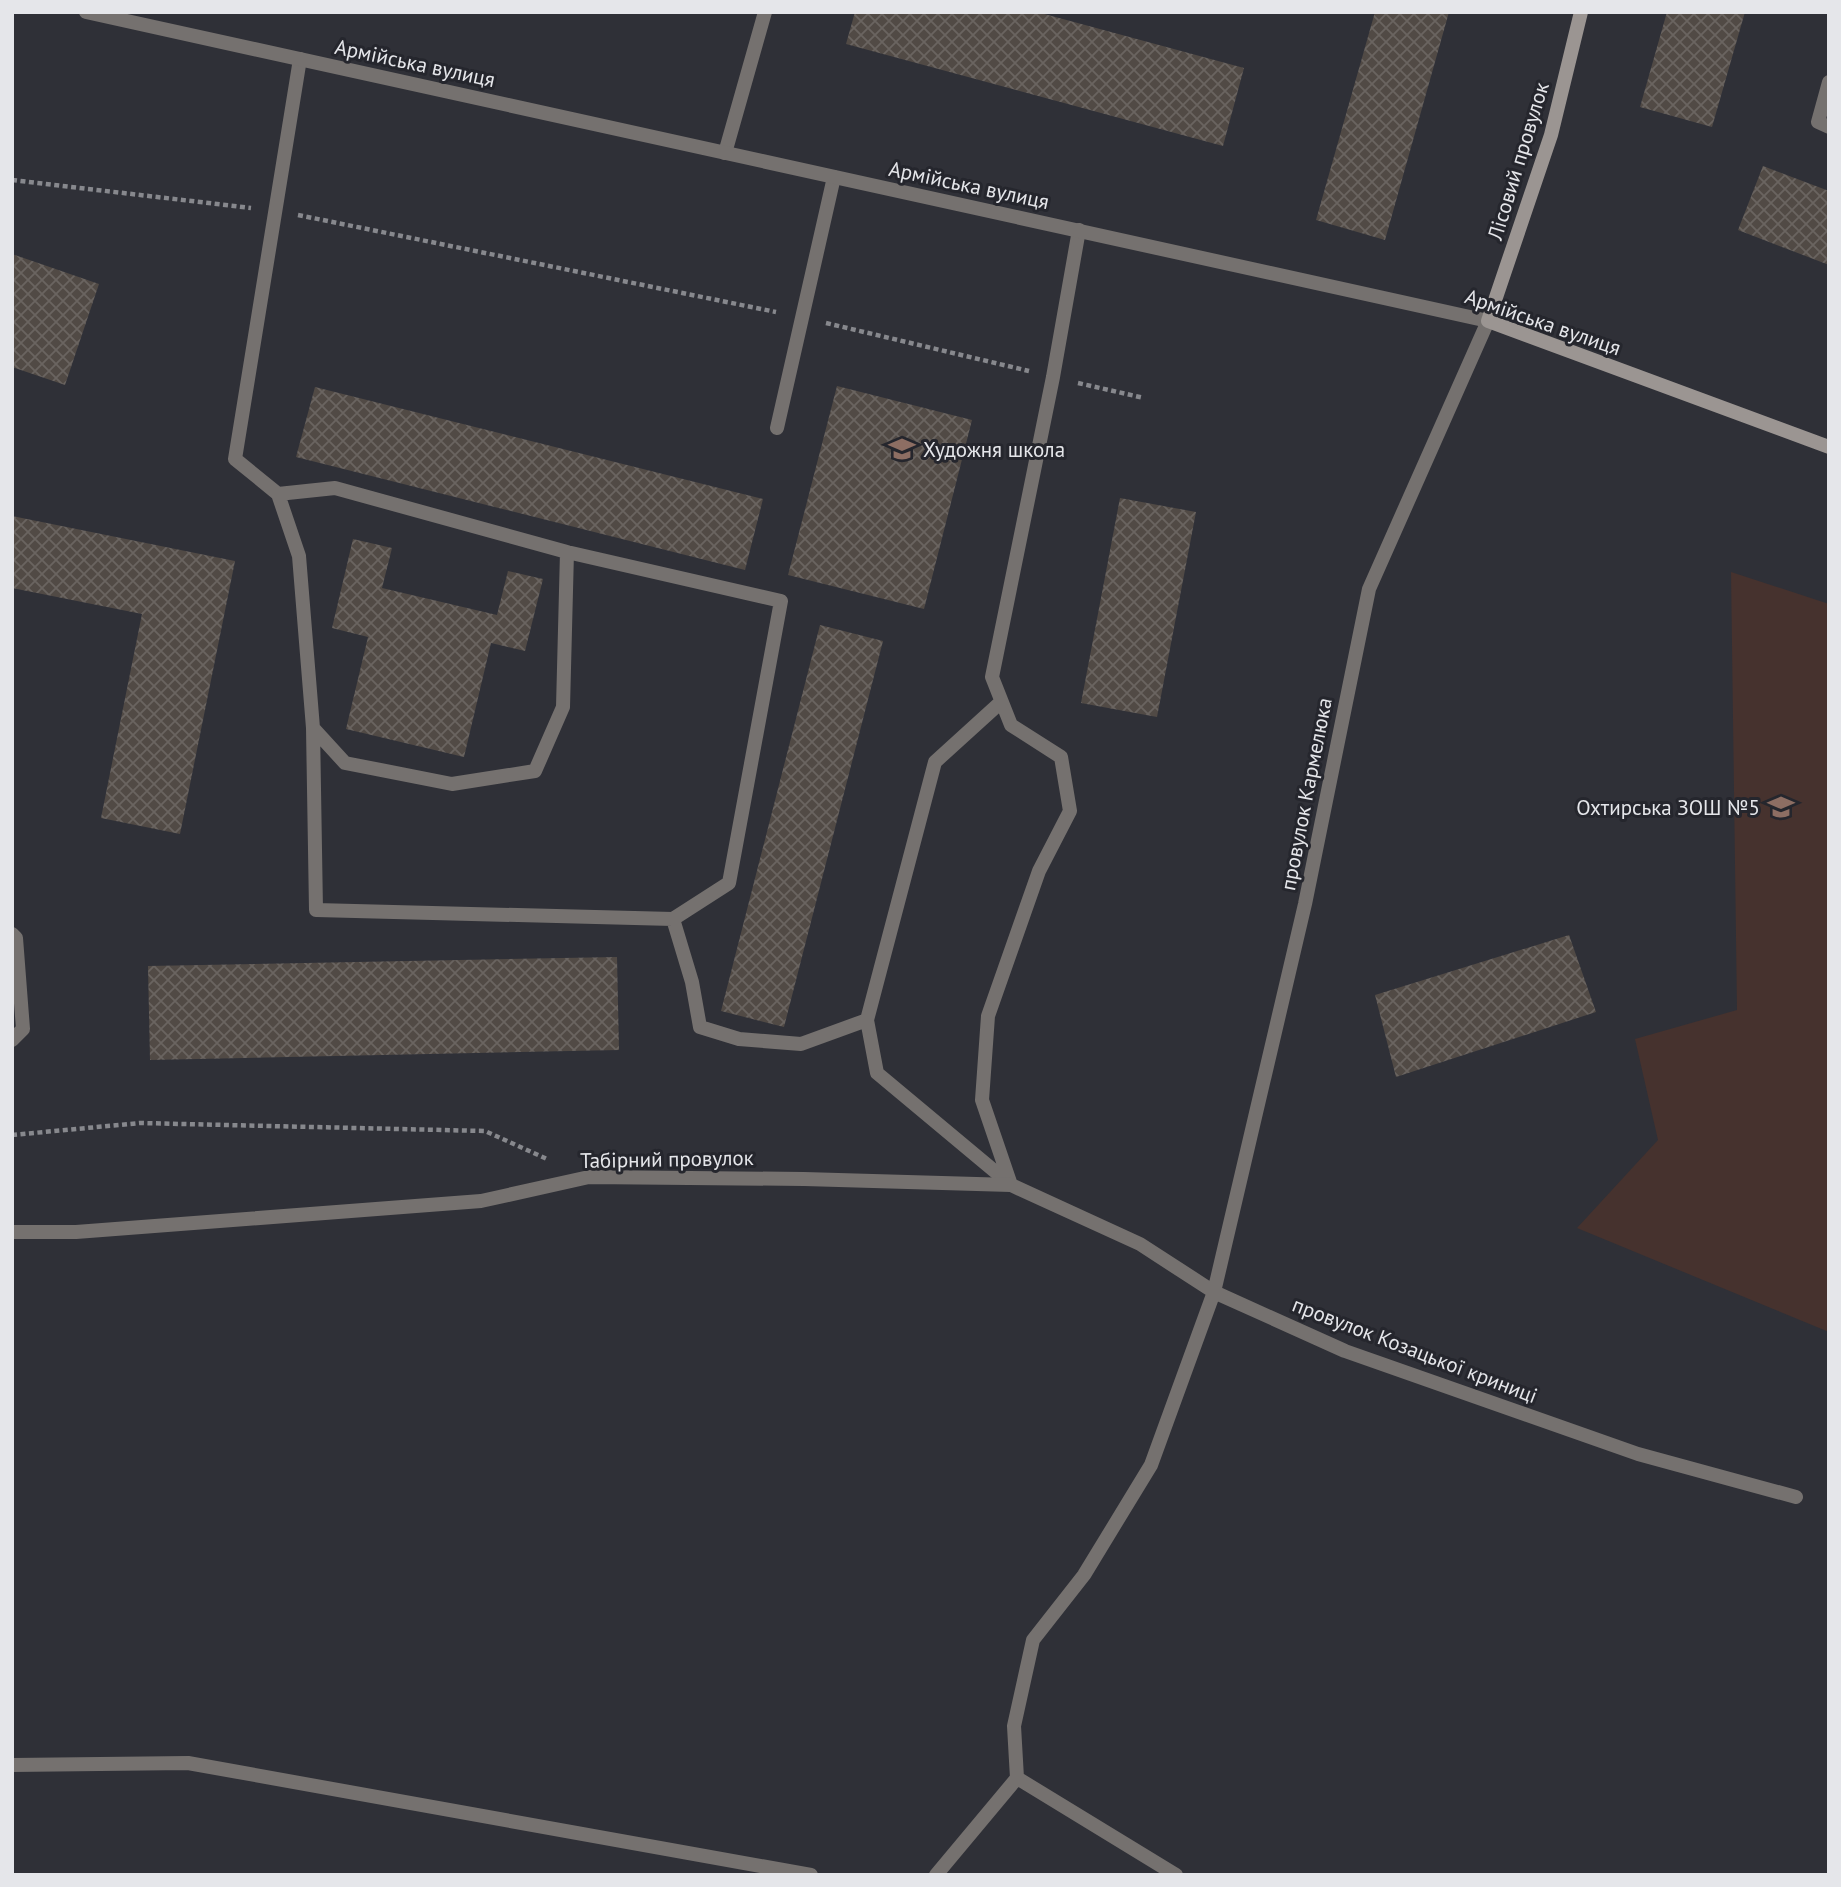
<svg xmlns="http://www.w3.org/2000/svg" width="1841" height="1887" viewBox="0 0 1841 1887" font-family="'PT Sans',sans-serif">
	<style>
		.education { fill: #46322e }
		.building { fill: url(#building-cross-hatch) }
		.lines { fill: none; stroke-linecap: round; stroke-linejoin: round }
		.path { stroke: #87888d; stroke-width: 4.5; stroke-dasharray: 5 3.5; stroke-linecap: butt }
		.lane { stroke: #75716f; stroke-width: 14 }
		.street { stroke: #75716f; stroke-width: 14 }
		.secondary { stroke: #9b9592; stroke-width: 14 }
		.labels { text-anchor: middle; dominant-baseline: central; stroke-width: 6; stroke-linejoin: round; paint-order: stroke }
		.street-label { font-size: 21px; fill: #e5e6ea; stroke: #25262d }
		.poi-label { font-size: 21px; fill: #e5e6ea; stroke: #25262d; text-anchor: start }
	</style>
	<defs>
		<pattern id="building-cross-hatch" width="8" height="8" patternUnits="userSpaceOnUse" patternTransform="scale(1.75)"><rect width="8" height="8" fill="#514a45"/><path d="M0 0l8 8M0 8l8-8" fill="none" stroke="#6a6460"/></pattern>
	</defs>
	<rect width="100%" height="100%" fill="#2f3037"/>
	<path class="education" d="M1731,572L1829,604V1332L1577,1228L1658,1140L1635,1039L1737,1010Z"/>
	<path class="building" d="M855,12H1037L1244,68L1223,146L846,44Z
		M1375,12H1449L1385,240L1316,220Z
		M1667,12H1745L1712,127L1640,107Z
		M1763,166L1829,191V265L1738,230Z
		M12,254L99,284L65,385L12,367Z
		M837,386L972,420L924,609L788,575Z
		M315,387L763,499L745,570L296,457Z
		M1120,498L1196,512L1157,717L1081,703Z
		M12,516L235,561L180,834L101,818L142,614L12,588Z
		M353,539L392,548L382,588L497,615L508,571L543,579L525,651L491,643L464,757L346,729L368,637L332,628Z
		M820,625L883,641L784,1027L721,1011Z
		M1569,935L1596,1012L1396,1077L1375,995Z
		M617,957L619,1050L150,1060L148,966Z"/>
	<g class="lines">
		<path class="path" d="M12,180L251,208
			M298,215L776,312
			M826,323L1029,371
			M1078,383L1144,398
			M12,1135L140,1123L485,1131L547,1159"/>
		<path class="lane" d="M300,59L235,459L278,494L299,556L313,728L345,763L452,784L535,771L563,707L567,552
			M1829,82L1818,122L1829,127
			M725,153L765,12
			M777,428L834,177
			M278,494L335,488L567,552L781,601L729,883L673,919L316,910L313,728
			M1001,702L935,762L867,1020L877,1073L1010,1184
			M673,919L692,982L700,1027L739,1039L801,1044L867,1020
			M12,934L16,938L23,1029L12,1040
			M1011,1185L982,1100L988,1016L1039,871L1070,811L1061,757L1011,725L992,677L1053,377L1079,230"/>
		<path class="street" d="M86,12L1488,321L1369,589L1305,904L1214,1292L1151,1465L1084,1575L1033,1640L1014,1726L1017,1778L936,1875
			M12,1232H76L481,1201L589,1177L804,1179L1011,1185L1140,1244L1214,1292L1345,1351L1638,1454L1796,1497
			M12,1765L188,1763L811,1875
			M1017,1778L1176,1875"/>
		<path class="secondary" d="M1581,12L1551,135L1488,321L1829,447"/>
	</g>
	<defs>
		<g id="school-bare" transform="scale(2.1)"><path d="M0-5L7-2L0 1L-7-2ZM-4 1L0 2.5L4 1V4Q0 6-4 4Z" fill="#8d6e63" stroke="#25262d" stroke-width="2.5" paint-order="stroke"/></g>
	</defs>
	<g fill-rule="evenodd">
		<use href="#school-bare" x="902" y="449"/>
		<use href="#school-bare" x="1781" y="807"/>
	</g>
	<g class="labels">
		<g class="street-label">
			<text transform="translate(415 63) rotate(12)">Армійська вулиця</text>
			<text transform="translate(1518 161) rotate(-73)">Лісовий провулок</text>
			<text transform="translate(969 185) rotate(12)">Армійська вулиця</text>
			<text transform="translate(1543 322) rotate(19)">Армійська вулиця</text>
			<text transform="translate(1306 794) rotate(-79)">провулок Кармелюка</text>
			<text transform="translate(667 1159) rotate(-1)">Табірний провулок</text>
			<text transform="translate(1415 1350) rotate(21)">провулок Козацької криниці</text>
		</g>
		<g class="poi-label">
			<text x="923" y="449">Художня школа</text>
			<text x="1760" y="807" text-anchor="end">Охтирська ЗОШ №5</text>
		</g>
	</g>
	<rect width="1841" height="1887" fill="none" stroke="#e5e6ea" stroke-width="28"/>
</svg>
